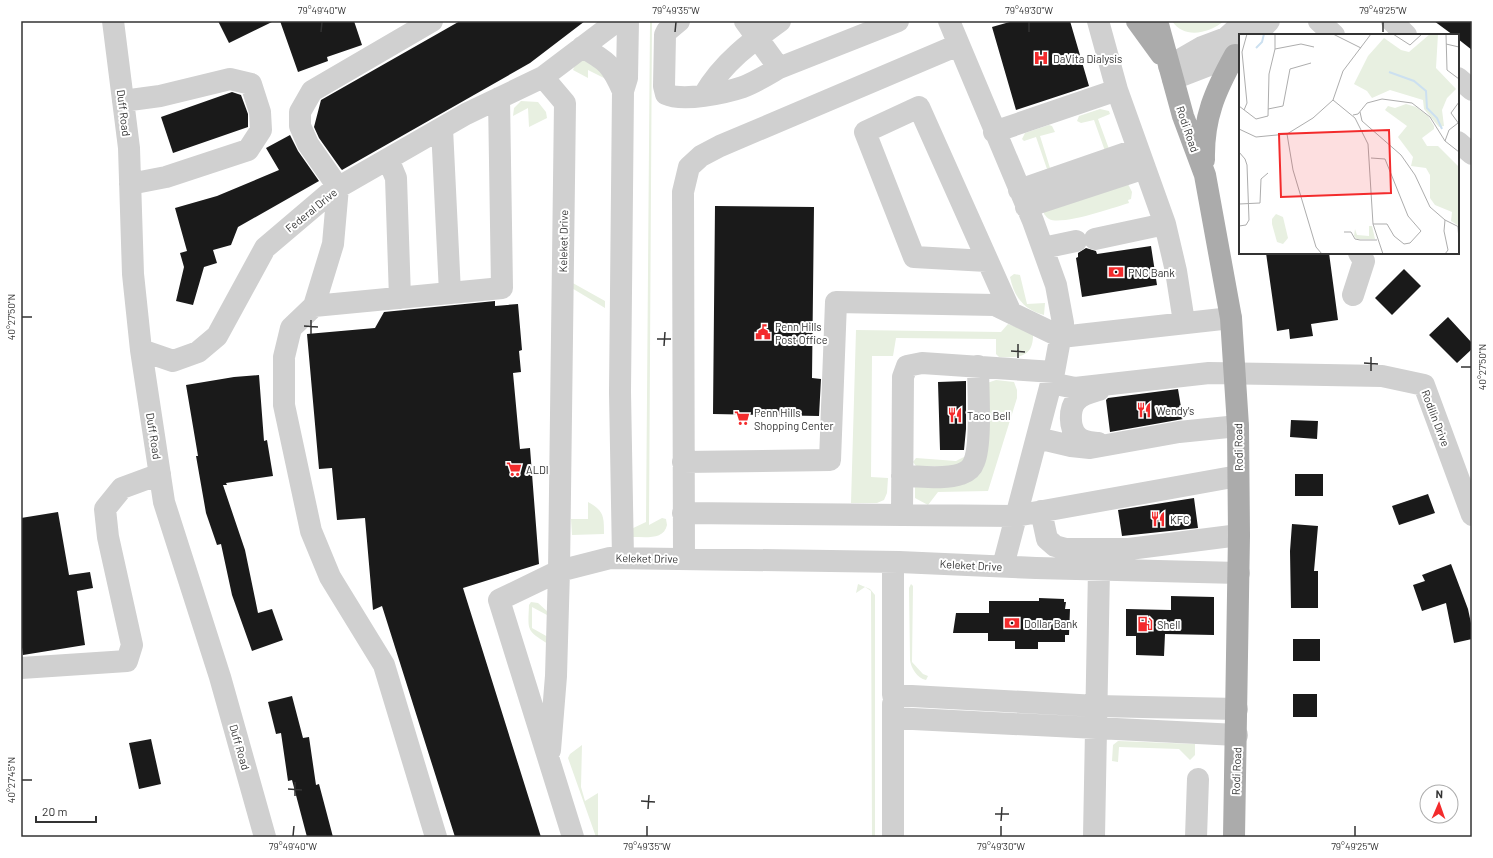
<svg xmlns="http://www.w3.org/2000/svg" width="1493" height="858" viewBox="0 0 1493 858" font-family="Barlow,sans-serif">
	<style>
		.green { fill: #e8f0e1 }
		.building { fill: #1a1a1a }
		.lines { fill: none; stroke-linecap: round; stroke-linejoin: round }
		.minor { stroke: #d0d0d0; stroke-width: 22 }
		.major { stroke: #ababab; stroke-width: 22 }
		.ticks { fill: none; stroke: #333; stroke-width: 1.5 }
		.labels { text-anchor: middle; dominant-baseline: central; stroke-width: 4; stroke-linejoin: round; paint-order: stroke }
		.poi-label { font-size: 11px; fill: #333; stroke: #fff; text-anchor: start }
		.street-label { font-size: 11px; fill: #333; stroke: #fff }
		.inset-river { fill: none; stroke: #cce0f0; stroke-width: 2 }
		.inset-road { fill: none; stroke: #adadad; stroke-width: 1 }
		.view { fill: #f32b2c; fill-opacity: 0.15; stroke: #f32b2c; stroke-width: 2 }
		.inset-edge { fill: none; stroke: #333; stroke-width: 2 }
		.neatline { fill: none; stroke: #333; stroke-width: 1.5 }
		.ticks-label { font-size: 10px; text-anchor: middle; fill: #333 }
	</style>
	<rect width="100%" height="100%" fill="#fff"/>
	<path class="green" d="M650,21H652L649,525L662,518L666,519L667,525C664,540 646,537 633,537L629,530L646,522Z
		M1172,21H1224C1209,33 1185,40 1172,21Z
		M583,60L595,61L606,79L588,70V78L573,70L575,65Z
		M521,101L538,102L546,112L547,118L529,127L528,108L513,116L514,108Z
		M1100,109L1109,111L1110,114L1098,119L1109,149L1117,147L1119,151L1115,154L1041,177L1035,175L1036,173L1047,169L1036,137L1024,141L1022,139L1025,133L1049,125L1052,126L1055,132L1040,136L1050,168L1105,151L1094,120L1081,123L1077,121L1079,116Z
		M1128,184L1132,192L1131,199L1128,200L1129,203C1115,207 1062,226 1049,219C1047,218 1046,216 1044,214V208Z
		M1014,274L1020,275L1027,304L1045,303L1044,315C1024,310 1014,297 1010,277Z
		M571,282L605,301V308L570,287Z
		M1008,324L1033,333C1034,358 1018,358 999,357L996,354V339L896,338L893,356H872L871,477L888,478L887,493L884,500L877,503H851L856,330L1001,332Z
		M996,380L1014,382L1017,390V398L988,491L938,492L928,505L915,498V487L965,480L987,383Z
		M964,457H969L955,467L916,466L913,462L916,458L956,461Z
		M588,502C604,511 604,516 604,534L572,535L571,519H588Z
		M858,584L870,589L875,595V837H872L871,591L865,587L856,593Z
		M911,584L913,586L912,662L923,674L928,676L926,680C917,678 911,668 910,660L909,588Z
		M531,602L538,603L548,612L547,615L532,607V628L548,637V644C526,630 528,631 529,605Z
		M1118,741L1195,744V755L1190,760L1179,749L1119,747L1118,762L1112,761L1113,745Z
		M582,745L581,787L585,801L598,793V837H596L568,758L570,754Z"/>
	<path class="building" d="M218,21H274L229,43Z
		M280,21H354L362,45L327,57L328,61L298,72Z
		M460,21H585L530,63L342,170L341,169L319,138L314,127L321,100Z
		M1013,21H1070L1089,86L1016,110L992,27Z
		M1434,21H1472V50L1458,39V35H1453Z
		M232,92L241,95L248,114V127L173,153L161,117Z
		M290,135L298,151L319,181L238,227L231,245L213,250L217,263L204,267L193,305L176,301L184,267L180,253L187,251L175,208L217,196L279,170L266,148Z
		M715,206L814,207L812,378L821,379L819,416L713,414Z
		M1151,246L1157,285L1082,297L1076,258L1078,257V253L1086,248L1096,251L1097,254Z
		M1266,253H1329L1338,320L1311,324L1313,336L1290,339L1289,329L1277,331Z
		M1404,269L1421,286L1392,315L1375,298Z
		M495,301V306L518,304L522,350L519,351L521,372L513,373L520,449L530,448L539,564L463,588L541,837H455L382,606L373,610L365,518L337,520L332,468L319,469L307,334L375,328L384,312Z
		M1448,317L1472,343V349L1457,363L1429,335Z
		M259,375L264,441L267,440L273,476L226,483L227,485H223L245,550L258,613L272,609L283,640L252,651L232,595L221,544L217,545L206,513L196,456H198L186,385L234,377Z
		M966,381V429L964,450H940L938,382Z
		M1178,389L1183,419L1110,432L1106,400L1108,398Z
		M1291,420L1318,421L1317,439L1290,437Z
		M1295,474H1323V496H1295Z
		M1428,494L1435,513L1399,525L1392,506Z
		M1194,498L1198,528L1122,536L1118,510Z
		M58,512L69,575L90,572L93,588L77,591L85,645L23,655L21,640V518Z
		M1292,524L1318,526L1314,571H1318V608H1291L1290,551Z
		M1451,564L1468,609L1472,628V639L1454,643L1446,603L1422,611L1413,585L1425,581L1422,575Z
		M1171,596L1214,597V635L1165,634L1164,656L1136,655V636H1126V609L1171,610Z
		M1039,598L1064,599V602H1066L1065,609H1070L1069,635H1065V642H1038V649H1015V641H988V633H953L956,613H989V601H1039Z
		M1293,639H1320V661H1293Z
		M1293,694H1317V717H1293Z
		M292,696L303,738L309,737L316,785L319,784L333,837H307L292,780L288,781L281,733L276,734L268,702Z
		M151,739L161,784L139,789L129,743Z"/>
	<g class="lines">
		<path class="minor" d="M113,21L129,148L133,274L141,350L164,502L220,677L265,837
			M432,21L312,91L300,112V126L308,144L338,187L333,244L314,306L291,328L284,357V405L311,531L330,577L384,665L436,837
			M679,21L667,31L665,35L664,86L666,94C683,102 725,93 743,87C756,82 767,75 779,68
			M745,21L779,68L898,21
			M949,21L1033,221L1056,285L1063,323L1054,372L1003,566
			M1319,21L1334,35
			M1392,21L1406,35
			M1256,35L1269,21
			M582,47C607,61 611,64 623,91
			M1169,66L1202,47L1226,38L1245,21
			M543,77L565,103L559,571L556,676L550,750
			M1458,78L1472,90
			M1173,79L1217,62L1240,51
			M1117,90L1165,224
			M704,95C722,63 751,42 780,21
			M123,101L160,96L230,79L251,84L260,112L261,130L248,150L166,177L130,184
			M442,128L450,293
			M994,132L1117,90L1098,21
			M1458,142L1472,154
			M388,159L396,178L400,298
			M1019,190L1138,149
			M1026,207L1145,168
			M1095,239L1165,224L1176,271L1184,322
			M1043,248L1076,241
			M987,261L914,257L865,132L919,107L1011,313
			M1353,295L1364,261L1359,253
			M314,306L502,288L499,98
			M141,350L173,361L198,352L217,336L265,248L332,191L466,114L543,77L617,21
			M1051,383L1075,388L1209,373L1382,376L1424,385L1472,515
			M1037,438L1071,446L1090,448L1179,432L1238,426
			M1098,443C1090,442 1082,442 1077,436C1069,428 1069,409 1076,401C1082,394 1092,392 1099,390
			M683,462L830,460L836,302L995,305L1061,337L1231,318
			M902,476C919,476 945,480 961,474C967,472 972,468 974,462C982,444 978,388 978,366
			M1041,511L1047,539L1055,546L1066,549H1129L1239,535
			M683,513L1016,516L1238,476
			M902,515L903,377L907,366L922,363L1054,372
			M623,558L620,392L623,91L627,78L628,21
			M684,559L683,192L689,167L701,156L720,146L958,45
			M893,562V695L1097,706L1237,709
			M21,668L127,661L132,645L108,537L105,509L122,488L160,474
			M893,704V837
			M893,718L1237,735
			M573,837L499,600L559,571L610,558L899,562L1036,568L1239,573
			M1094,837L1099,569
			M1196,837L1198,779"/>
		<path class="major" d="M1137,21L1161,54
			M1157,21L1183,116L1205,175L1231,318L1238,426L1239,535L1234,837
			M1204,160C1203,118 1215,91 1235,55"/>
	</g>
	<path class="ticks" d="M321,32L322,22M675,32L676,22M1029,32V22M1383,32V22M22,317H32M304,326L318,327M311,334V320M657,339H671M664,346L665,332M1011,351L1025,352M1018,358V344M1364,363L1378,364M1461,367H1471M1371,371V357M22,780H32M288,789L302,790M295,796V782M641,801L655,802M648,809L649,795M995,814H1009M1001,821L1002,807M293,836L294,826M647,836V826M1001,836V826M1355,836V826"/>
	<defs>
		<g id="hospital-bare" transform="scale(1.2)"><path d="M-5-5h3v3.5h4V-5h3V5h-3V1.5h-4V5h-3Z" fill="#f32b2c" stroke="#fff" stroke-width="2.5" paint-order="stroke"/></g>
		<g id="bank-bare" transform="scale(1.2)"><path d="M-6-4H6V4H-6ZM0-2.3a2.3 2.3 0 1 0 0 4.6a2.3 2.3 0 1 0 0-4.6Z" fill="#f32b2c" stroke="#fff" stroke-width="2.5" paint-order="stroke"/></g>
		<g id="civic-bare" transform="scale(1.2)"><path d="M-.6-6.5H3V-4.5H.6V-3L4-1V1h2V6H-6V1h2V-1L-.6-3ZM-1.2 2.5V6h2.4V2.5Z" fill="#f32b2c" stroke="#fff" stroke-width="2.5" paint-order="stroke"/></g>
		<g id="restaurant-bare" transform="scale(1.2)"><path d="M-5-6h1v4h1v-4h1v4h1v-4h1v5L-1.5 .5V6h-2V.5L-5-1ZM5-6V6H3V1.5H1.5Q1.5-4 5-6Z" fill="#f32b2c" stroke="#fff" stroke-width="2.5" paint-order="stroke"/></g>
		<g id="supermarket-bare" transform="scale(1.2)"><path d="M-6-5.5h2.5l.6 2H6L4.5 2H-2.5L-4.4-4H-6ZM-1.5 3.2a1.3 1.3 0 1 0 .1 0ZM3 3.2a1.3 1.3 0 1 0 .1 0Z" fill="#f32b2c" stroke="#fff" stroke-width="2.5" paint-order="stroke"/></g>
		<g id="fuel-bare" transform="scale(1.2)"><path d="M-5.5-6h7V0h2V4h1.3V-2.5L3-4.5l.8-.8L6-3V5H2.5V1h-1V6h-7ZM-4.2-4.7v3.2H.2V-4.7Z" fill="#f32b2c" stroke="#fff" stroke-width="2.5" paint-order="stroke"/></g>
	</defs>
	<g fill-rule="evenodd">
		<use href="#hospital-bare" x="1041" y="58"/>
		<use href="#bank-bare" x="1116" y="272"/>
		<use href="#civic-bare" x="763" y="332"/>
		<use href="#restaurant-bare" x="1144" y="410"/>
		<use href="#restaurant-bare" x="955" y="415"/>
		<use href="#supermarket-bare" x="742" y="418"/>
		<use href="#supermarket-bare" x="514" y="469"/>
		<use href="#restaurant-bare" x="1158" y="519"/>
		<use href="#bank-bare" x="1012" y="623"/>
		<use href="#fuel-bare" x="1145" y="624"/>
	</g>
	<g class="labels">
		<g class="poi-label">
			<text x="1053" y="58">DaVita Dialysis</text>
			<text x="1128" y="272">PNC Bank</text>
			<text x="775" y="326">Penn Hills<tspan x="775" dy="13">Post Office</tspan></text>
			<text x="1156" y="410">Wendy's</text>
			<text x="754" y="412">Penn Hills<tspan x="754" dy="13">Shopping Center</tspan></text>
			<text x="967" y="415">Taco Bell</text>
			<text x="526" y="469">ALDI</text>
			<text x="1170" y="519">KFC</text>
			<text x="1024" y="623">Dollar Bank</text>
			<text x="1157" y="624">Shell</text>
		</g>
		<g class="street-label">
			<text transform="translate(124 113) rotate(83)">Duff Road</text>
			<text transform="translate(1188 129) rotate(71)">Rodi Road</text>
			<text transform="translate(311 210) rotate(-39)">Federal Drive</text>
			<text transform="translate(563 241) rotate(-89)">Keleket Drive</text>
			<text transform="translate(1436 418) rotate(69)">Rodilin Drive</text>
			<text transform="translate(154 436) rotate(81)">Duff Road</text>
			<text transform="translate(1238 447) rotate(-91)">Rodi Road</text>
			<text transform="translate(647 558) rotate(1)">Keleket Drive</text>
			<text transform="translate(971 565) rotate(3)">Keleket Drive</text>
			<text transform="translate(240 747) rotate(74)">Duff Road</text>
			<text transform="translate(1236 771) rotate(-88)">Rodi Road</text>
		</g>
	</g>
	<g transform="translate(1239 34)">
		<rect width="220" height="220" fill="#fff"/>
		<path d="M191,0H199L197,34L217,55L208,64L203,76L205,92L200,93L185,75L184,66L151,56L133,64L128,57L115,50L129,22L145,4L162,16L170,18ZM167,70L177,73L189,82L195,92V95L183,104L188,112H199L220,133V192L212,187L213,178L196,171L191,164V141L187,134L172,132L174,123L159,103L168,92L146,76L149,72L156,74ZM37,180L44,183L49,204L44,210L38,208L33,190V185ZM130,192H133L136,205H118L115,202L116,195L118,201L130,202Z" fill="#e8f0e1"/>
		<path class="inset-river" d="M17,14L23,8L25,0M150,38L175,47L187,57L188,74L198,84L203,95"/>
		<path class="inset-road" d="M94,0L122,14M154,0L171,11L183,0M207,0L208,36L220,45M207,10L220,13M36,15L62,10L75,13M94,66L116,84L129,110L134,190L144,220M220,68L212,79L220,90M0,72L17,85L29,82L30,40L36,15V0M29,75L44,72L51,35L72,29M5,76L8,69L3,18L8,0M121,78L123,87L162,121L176,141L191,173L206,186L220,193M114,81L119,80L128,69L143,65L173,69L191,83L206,107L220,118M0,95L17,103L48,100L74,84L94,66L104,37L132,0M48,100L54,136L77,213L83,220M206,107L210,96L219,89M0,118L6,125L8,131L10,186L7,191L0,192M132,124L146,125L169,182L182,197L171,209L165,210L155,202L148,190H134M0,170L21,169L22,145L29,139M219,193L220,206M105,198H112L116,205L121,206H138M206,220L209,216L205,197L206,186"/>
		<path class="view" d="M150,96L152,159L42,163L40,100Z"/>
		<rect width="220" height="220" class="inset-edge"/>
	</g>
	<rect width="1493" height="858" fill="none" stroke="#ffffff" stroke-width="44"/>
	<g transform="translate(1439 804) rotate(2)"><circle r="19" fill="#ffffff" stroke="#adadad"/>
	<path d="M0-3L7 15L0 10L-7 15Z" fill="#f32b2c"/>
	<text y="-6" font-size="11" font-weight="bold" text-anchor="middle" fill="#333333">N</text>
	</g>
	<path d="M36 816v6h60v-6" fill="none" stroke="#333333" stroke-width="2"/>
	<text x="42" y="816" font-size="12" fill="#333333" stroke="#ffffff" stroke-width="3" paint-order="stroke">20 m</text>
	<rect x="22" y="22" width="1449" height="814" class="neatline"/>
	<g class="ticks-label">
		<text x="322" y="14">79°49'40"W</text>
		<text x="676" y="14">79°49'35"W</text>
		<text x="1029" y="14">79°49'30"W</text>
		<text x="1383" y="14">79°49'25"W</text>
		<text transform="translate(11 317) rotate(-90)" y="4">40°27'50"N</text>
		<text transform="translate(1482 367) rotate(-90)" y="4">40°27'50"N</text>
		<text transform="translate(11 780) rotate(-90)" y="4">40°27'45"N</text>
		<text x="293" y="850">79°49'40"W</text>
		<text x="647" y="850">79°49'35"W</text>
		<text x="1001" y="850">79°49'30"W</text>
		<text x="1355" y="850">79°49'25"W</text>
	</g>
</svg>
